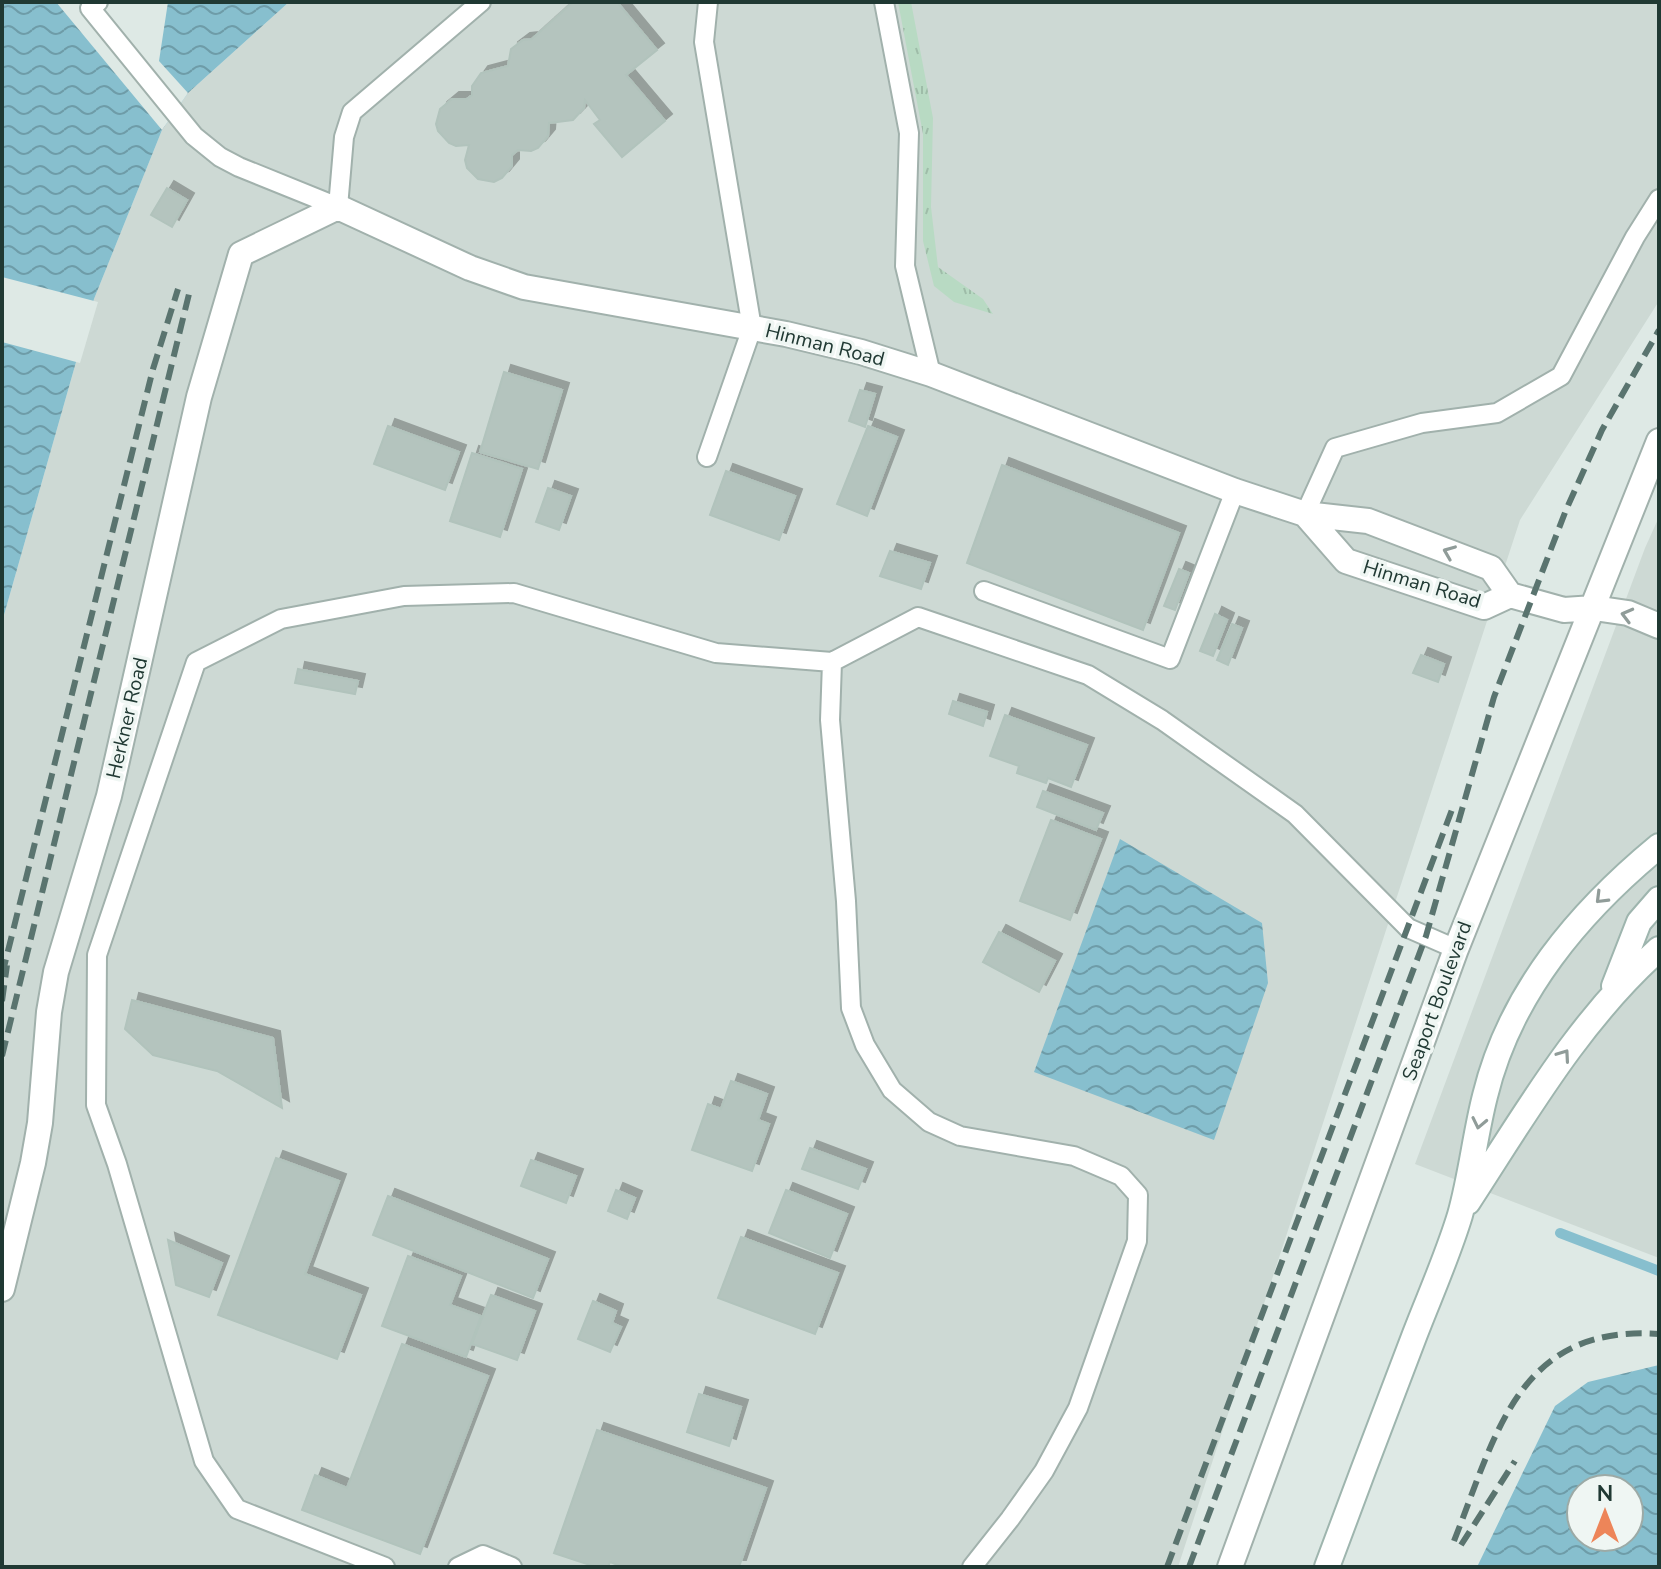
<svg xmlns="http://www.w3.org/2000/svg" width="1661" height="1569" viewBox="0 0 1661 1569" font-family="'Nunito Sans',sans-serif">
	<style>
		.built { fill: #cdd9d4 }
		.grass { fill: url(#grass-tufts) }
		.water { fill: url(#water-waves); fill-rule: evenodd }
		.pier { fill: #dee9e5 }
		.lines { fill: none; stroke-linecap: round; stroke-linejoin: round }
		.stream { stroke: #87bfce; stroke-width: 10 }
		.building { fill: #b4c4be; stroke: #b1c3bc; stroke-width: 2; filter: url(#shadow) }
		.service-casing { stroke: #a1b1ac; stroke-width: 22 }
		.minor-casing { stroke: #a1b1ac; stroke-width: 28 }
		.secondary-casing { stroke: #9eb5ae; stroke-width: 28 }
		.service { stroke: #fff; stroke-width: 18 }
		.minor { stroke: #fff; stroke-width: 24 }
		.secondary { stroke: #fff; stroke-width: 24 }
		.rail { stroke: #5a746f; stroke-width: 6; stroke-dasharray: 16 8; stroke-linecap: butt }
		.oneway { stroke: #909c99 }
		.labels { text-anchor: middle; dominant-baseline: central; stroke-width: 7; stroke-linejoin: round; paint-order: stroke }
		.street-label { font-size: 20px; fill: #203933; stroke: #eff6f3 }
	</style>
	<defs>
		<pattern id="grass-tufts" width="24" height="20" patternUnits="userSpaceOnUse" patternTransform="scale(2)"><rect width="24" height="20" fill="#b8dac3"/><path d="M3 7l-1-3M5 7V3M7 7l1-3M15 17l-1-3M17 17v-4M19 17l1-3" fill="none" stroke="#9ebca8"/></pattern>
		<pattern id="water-waves" width="16" height="10" patternUnits="userSpaceOnUse" patternTransform="scale(2)"><rect width="16" height="10" fill="#87bfce"/><path d="M0 5q4-4 8 0t8 0" fill="none" stroke="#6e9ca8"/></pattern>
		<filter id="shadow"><feDropShadow dx="7" dy="-7" stdDeviation="0" flood-color="#0004"/></filter>
	</defs>
	<rect width="100%" height="100%" fill="#dee9e5"/>
	<path class="built" d="M289,2H1659V301L1520,520L1178,1567H2V622L94,299L162,130L188,93Z
		M1659,517V1258L1415,1164L1645,548Z"/>
	<path class="grass" d="M898,2H911L933,118L931,207L938,267L983,299L993,314L954,302L934,286L923,241V134Z"/>
	<path class="water" d="M2,2H289L188,93L162,130L94,299L2,622Z
		M1120,839L1262,923L1268,983L1214,1140L1034,1072Z
		M1659,1365V1567H1477L1555,1406L1588,1382ZM1581,1489H1629V1537H1581Z"/>
	<path class="pier" d="M56,2H168L159,61L188,93L162,130Z
		M2,277L98,302L80,363L2,342Z"/>
	<g class="lines">
		<path class="stream" d="M1560,1233L1659,1271"/>
	</g>
	<path class="building" d="M573,2H617L657,50L626,75L665,121L622,157L594,124L600,120L585,100L584,108L573,120L549,123L548,136L538,148L531,151L518,150L512,155V166L502,178L494,182L478,179L467,168L465,160L469,145L456,146L449,143L438,131L436,124L440,109L452,99H467L472,95V86L481,73L508,66L511,49L523,40L532,39Z
		M167,188L187,200L172,227L151,215Z
		M504,372L562,390L538,469L480,452Z
		M860,390L875,394L865,427L849,421Z
		M388,426L459,452L445,490L374,464Z
		M868,426L897,437L867,516L837,504Z
		M472,453L522,469L500,537L450,521Z
		M1002,465L1179,533L1143,630L967,563Z
		M726,471L795,496L779,540L710,515Z
		M548,488L571,496L559,530L536,522Z
		M890,551L930,563L921,589L880,576Z
		M1179,569L1189,573L1175,610L1164,606Z
		M1215,614L1227,620L1213,656L1200,651Z
		M1232,624L1242,628L1228,665L1217,660Z
		M1421,655L1444,664L1438,682L1413,673Z
		M298,669L358,681L355,694L295,683Z
		M953,701L987,712L983,726L949,714Z
		M1005,715L1087,745L1071,787L1048,778L1046,783L1017,773L1019,766L990,756Z
		M1043,791L1103,813L1096,830L1037,807Z
		M1051,820L1101,839L1070,920L1020,901Z
		M999,932L1055,961L1039,992L983,962Z
		M132,1000L273,1038L282,1108L217,1071L153,1055L125,1029Z
		M731,1081L767,1094L758,1120L769,1124L752,1171L692,1150L708,1104L721,1109Z
		M810,1148L866,1169L858,1189L802,1169Z
		M276,1158L339,1181L305,1274L361,1295L337,1359L218,1315Z
		M531,1160L576,1176L566,1203L521,1186Z
		M616,1190L635,1198L627,1219L608,1211Z
		M786,1190L847,1214L830,1258L769,1233Z
		M388,1196L548,1259L533,1298L373,1235Z
		M741,1237L838,1273L815,1334L718,1298Z
		M168,1240L222,1263L209,1297L176,1285Z
		M408,1256L461,1276L450,1305L481,1316L466,1357L382,1326Z
		M491,1295L535,1311L517,1360L472,1344Z
		M593,1301L616,1311L612,1323L621,1327L610,1352L578,1339Z
		M402,1344L488,1376L420,1554L302,1510L315,1475L347,1488Z
		M699,1394L741,1407L729,1446L687,1432Z
		M597,1430L766,1488L739,1567H623L610,1562L608,1567H596L554,1553Z"/>
	<g class="lines">
		<g class="service-casing">
			<path id="service" d="M98,2L90,8L194,136L220,157L239,167L338,207L344,137L352,112L481,2
				M884,2L909,133L905,266L931,374
				M707,457L752,328L704,42L708,2
				M1305,514L1335,448L1422,423L1497,413L1561,376L1635,237L1659,199
				M984,591L1170,659L1235,491
				M385,1567L237,1509L204,1461L117,1164L96,1105L97,955L196,662L281,619L404,596L514,593L716,653L832,662
				M458,1567L483,1555L512,1567
				M972,1567L1010,1519L1044,1471L1078,1408L1137,1241L1138,1195L1121,1176L1074,1156L960,1136L929,1122L892,1090L865,1045L851,1008L846,901L830,720L832,662L918,617L1088,675L1162,720L1295,814L1408,928L1456,949"/>
		</g>
		<g class="minor-casing">
			<path id="minor" d="M1510,595L1484,607L1346,561L1305,514L1368,521L1491,568L1510,595L1564,610L1594,608L1628,613L1659,626
				M2,1289L33,1163L40,1123L49,1012L56,972L109,796L199,397L241,254L338,207L470,268L524,287L786,334L861,352L931,374L1235,491L1305,514
				M1230,1567L1456,949L1659,441"/>
		</g>
		<g class="secondary-casing">
			<path id="secondary" d="M1614,986L1639,922L1659,899
				M1468,1202C1526,1113 1579,1020 1659,949
				M1327,1567C1356,1489 1385,1412 1415,1334C1430,1295 1448,1255 1460,1215C1471,1176 1475,1135 1485,1096C1510,993 1579,912 1659,846"/>
		</g>
		<use href="#service" class="service"/>
		<use href="#minor" class="minor"/>
		<use href="#secondary" class="secondary"/>
		<path class="rail" d="M2,975L153,369L178,289
			M2,1001L7,965
			M2,1056L189,294
			M1454,1541C1496,1435 1518,1324 1659,1334
			M1461,1545L1515,1461
			M1167,1567L1453,807
			M1189,1567L1426,936L1494,697L1566,510L1602,430L1659,330"/>
	</g>
	<defs><path id="oneway-chevron" d="M-2-3.5L2.5 0L-2 3.5" fill="none" stroke-width="1.6" stroke-linecap="round" stroke-linejoin="round" transform="scale(2)"/></defs>
	<g class="oneway">
		<use href="#oneway-chevron" transform="translate(1449 552) rotate(-158)"/>
		<use href="#oneway-chevron" transform="translate(1627 615) rotate(-165)"/>
		<use href="#oneway-chevron" transform="translate(1601 898) rotate(135)"/>
		<use href="#oneway-chevron" transform="translate(1564 1055) rotate(-55)"/>
		<use href="#oneway-chevron" transform="translate(1479 1123) rotate(102)"/>
	</g>
	<g class="labels">
		<g class="street-label">
			<text transform="translate(825 345) rotate(14)">Hinman Road</text>
			<text transform="translate(1422 584) rotate(17)">Hinman Road</text>
			<text transform="translate(127 718) rotate(-77)">Herkner Road</text>
			<text transform="translate(1437 1001) rotate(-70)">Seaport Boulevard</text>
		</g>
	</g>
	<rect width="1661" height="1569" fill="none" stroke="#203933" stroke-width="8"/>
	<g transform="translate(1605 1513)"><circle r="38" fill="#eff6f3" stroke="#9caaa6" stroke-width="2"/>
	<path d="M0-6L14 30L0 20L-14 30Z" fill="#ed8559"/>
	<text y="-12" font-size="22" font-weight="bold" text-anchor="middle" fill="#203933">N</text>
	</g>
</svg>
